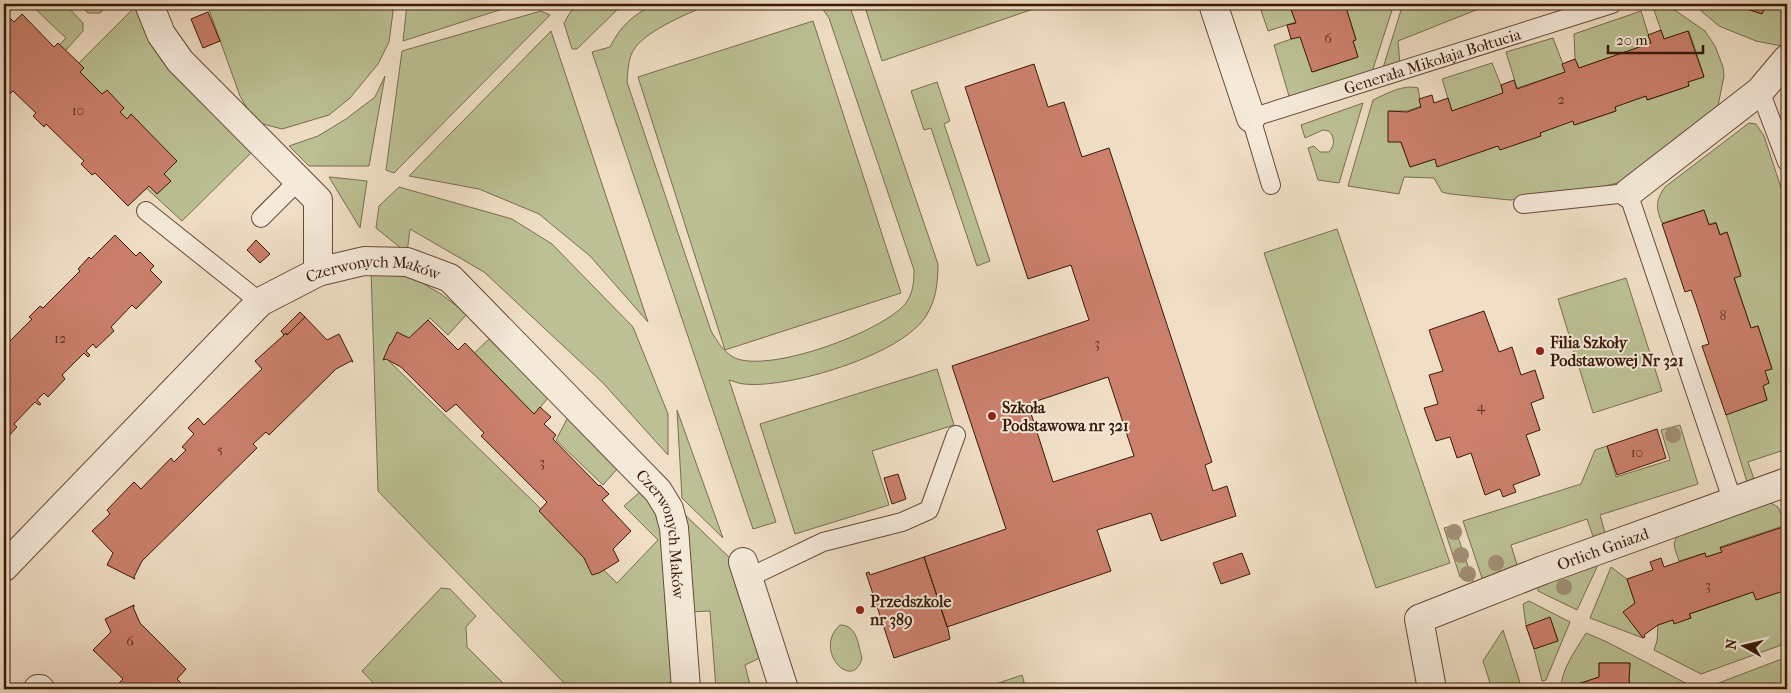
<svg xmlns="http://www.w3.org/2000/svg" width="1791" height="693" viewBox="0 0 1791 693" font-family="'IM FELL French Canon',serif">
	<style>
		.green { fill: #bbc194; stroke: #7b6d4e }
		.building { fill: #cb806c; stroke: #3b1907; fill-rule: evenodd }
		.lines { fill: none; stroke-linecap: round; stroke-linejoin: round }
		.lane-casing { stroke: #684a37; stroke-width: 20 }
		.street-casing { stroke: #684a37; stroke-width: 30 }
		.lane { stroke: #f5eada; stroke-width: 18 }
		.street { stroke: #f5eada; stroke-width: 28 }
		.tree { fill: #a18e74 }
		.poi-dot { fill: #8f2418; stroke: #f5eada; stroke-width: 2 }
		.labels { text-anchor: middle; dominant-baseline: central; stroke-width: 4; stroke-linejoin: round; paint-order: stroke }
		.number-label { font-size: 14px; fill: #5f3320 }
		.street-label { font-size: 16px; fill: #3b1907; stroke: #f5eada }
		.poi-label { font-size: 16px; font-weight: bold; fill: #3b1907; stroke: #f5eada; text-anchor: start }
	</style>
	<rect width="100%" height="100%" fill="#f0dfc6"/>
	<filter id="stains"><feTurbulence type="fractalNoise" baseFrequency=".004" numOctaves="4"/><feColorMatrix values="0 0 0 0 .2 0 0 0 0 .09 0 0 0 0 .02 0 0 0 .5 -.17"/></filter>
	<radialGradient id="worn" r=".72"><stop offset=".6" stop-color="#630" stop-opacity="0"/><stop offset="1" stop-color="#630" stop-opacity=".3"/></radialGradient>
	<path class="green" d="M30,4H65L83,23V31L59,58L53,52L66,38Z
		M79,4H109L100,13H88Z
		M138,4L257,147L182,221L144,186L72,70Z
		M207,4H394L389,42L378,64L350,98L329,115L282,129L263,124L248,110L240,96Z
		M407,4H518L403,41Z
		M582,4H623L577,49H572L564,23L571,11Z
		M655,4H713C693,10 646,31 635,48C628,57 628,70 627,82L711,331C717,341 723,351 733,357C766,375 883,332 906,303C913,293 914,282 914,270L829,18L819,4H848L850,7L938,264C938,283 936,300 926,316C902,355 788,389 744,384C739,384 734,381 729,380L776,522L753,529L592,52L610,47C621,25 633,15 655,4Z
		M864,4H1048L882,61Z
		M1259,4H1289L1296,22L1268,31Z
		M1345,4H1394L1371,75L1291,103L1274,45L1300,36L1313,72L1358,57L1353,41L1356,39Z
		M1403,4H1491L1398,41L1400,65L1382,71Z
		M1656,4H1666L1705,31L1715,46L1723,67L1724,76L1717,111L1629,180L1574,194L1510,200L1450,194L1442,192L1434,178L1404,177L1399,194L1348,186L1373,100C1386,94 1403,84 1418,88L1421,106L1407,111H1389L1410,167L1435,159L1437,166L1498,146L1500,149L1541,136L1540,132L1573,120L1575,125L1616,111L1615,106L1646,96L1648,100L1689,86L1688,82L1704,76L1689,31L1664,39L1654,10Z
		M1693,4H1733L1762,13L1766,4H1787V47L1756,41L1719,26Z
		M541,11L550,15L394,173L386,170L402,51Z
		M1641,11L1651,43L1579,68L1575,59L1574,34Z
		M813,21L901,293L725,350L638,77Z
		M551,31L648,322L590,256L539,214L479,189L409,176Z
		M1553,38L1566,72L1517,88L1506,52Z
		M1492,63L1504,93L1452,111L1442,79Z
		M385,76L369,166H309L289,146L318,136L346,119L375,97Z
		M937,82L950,121L944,124L990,261L977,266L931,128L924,130L911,91Z
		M1363,103L1339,183L1318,180L1308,148L1314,146L1320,152H1329C1335,145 1335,138 1329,131L1323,130L1305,138L1301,125Z
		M1749,123L1756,124L1764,136L1787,206V449L1748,462L1754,479L1747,482L1726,414L1767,400L1763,385L1769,383L1765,371L1772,368L1758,326L1751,328L1734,277L1741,275L1727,232L1720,234L1716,222L1709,224L1704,210L1662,223C1656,208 1655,201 1665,187Z
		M330,177L367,181L360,228L329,177Z
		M399,187L512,219L552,244L633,327L668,414V455L603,383L484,272L410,229L407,253L376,228L379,206Z
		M1337,229L1450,563L1376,588L1264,253Z
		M371,270L407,274L441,294L467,314L448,335L430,318L389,361L617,583L658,540L624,506L641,491L655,506L666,529L680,679L651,689H570L378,491Z
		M1626,278L1662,391L1593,413L1558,299Z
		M489,339L548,398L532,417L470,357Z
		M937,369L954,425L872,451L889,505L795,534L760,424Z
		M677,410L723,538L682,498Z
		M568,417L618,468L603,485L556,440Z
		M1680,425L1698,484L1600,515L1606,536L1595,542L1587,519L1511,545L1518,568L1483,581L1463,521L1581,484L1595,450L1607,446L1616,477L1670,460L1661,430Z
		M1769,502L1778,507L1786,525L1720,547L1722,552L1706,557L1705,553L1679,561C1674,546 1670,542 1684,530Z
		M680,510L731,559L764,656L745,665L751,689H716L710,611L690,612Z
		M1454,525L1473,581L1460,577L1444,528Z
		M1598,560L1597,567L1577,610L1538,591V585Z
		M1611,567L1627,579L1635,603L1624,612L1643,638L1590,618Z
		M441,588L450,589L476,616L466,627L467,647L509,689H379L362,671Z
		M1787,589V643L1701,674L1654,650L1657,641L1658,625L1673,619L1674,623L1691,618L1690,614L1753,592L1757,600Z
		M1529,601L1570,622L1546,680L1542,681L1534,649L1558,640L1550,618L1526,626L1523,604Z
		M840,625C857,625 858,644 862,658C853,693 812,650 840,625Z
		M1503,630L1522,689H1492L1483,661Z
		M1586,633L1607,642L1697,689H1632L1629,680L1630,663H1599V677L1575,685L1577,689H1561C1561,669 1576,650 1586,633Z
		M1787,657V689H1726L1716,684Z
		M1022,675L1026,689H981Z"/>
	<path class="building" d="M1289,4H1345L1356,40L1353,41L1358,57L1312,72L1300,37L1291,39L1287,25L1296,23Z
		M1731,4H1766L1762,14Z
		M4,12L14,22L22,14L54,47L58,43L84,68L80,72L102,94L107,90L124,108L120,112L127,119L131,114L177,161L164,174L171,181L157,194L149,186L128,206L95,173L92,175L81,164L84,161L46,124L44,127L33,116L36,113L13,91L4,99Z
		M208,12L220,41L203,48L191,19Z
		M1661,30L1664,39L1688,31L1704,77L1688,82L1689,86L1647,100L1646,96L1615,107L1616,111L1574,125L1573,121L1540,133L1541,136L1500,150L1498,146L1437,167L1435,159L1410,167L1401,142H1388V111L1407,112L1421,107L1419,99L1432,95L1434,103L1448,98L1452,111L1503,93L1501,85L1514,80L1517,89L1565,72L1562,64L1575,59L1579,68L1651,43L1648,35Z
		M1034,64L1048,107L1064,102L1082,157L1109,148L1212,462L1205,465L1213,491L1227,486L1236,516L1161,541L1151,513L1097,530L1111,571L947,627L924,557L1006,529L952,366L1089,320L1071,265L1028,279L965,87ZM1108,377L1134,456L1053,482L1028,404Z
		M1704,210L1709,225L1716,223L1720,235L1727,232L1741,276L1734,278L1751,328L1758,326L1772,369L1765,371L1769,383L1763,386L1767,400L1726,415L1702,346L1709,344L1696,304L1691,290L1685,292L1662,224Z
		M115,235L136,256L140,252L154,266L150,270L162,282L136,309L132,305L111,327L114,331L96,348L93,344L86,351L90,355L88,357L84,353L62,375L65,379L48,397L44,393L37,400L41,404L39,405L35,402L14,424L17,427L4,441V347L32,319L29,317L40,306L43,308L80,271L78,269L89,257L91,259Z
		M256,240L270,254L260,263L247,250Z
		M1484,311L1499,352L1512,347L1521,375L1535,370L1544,398L1531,403L1540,430L1526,435L1540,475L1513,485L1516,492L1503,497L1500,489L1485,495L1471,453L1457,458L1450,437L1436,441L1424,408L1438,404L1429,375L1443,371L1429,330Z
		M300,312L305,317L287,335L286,333L284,335L281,331Z
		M305,317L327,340L339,334L353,362L351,361L336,369L269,435L266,432L253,444L257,448L142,561L134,577L135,579L107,565L113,553L92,531L110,514L107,510L134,482L141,489L171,458L174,462L186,450L182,447L194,434L188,428L198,418L204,425L262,369L255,361L284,335L286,333L287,335Z
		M428,320L458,350L465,343L534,414L540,407L551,417L544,424L556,435L553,439L599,486L600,485L609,494L602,500L631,531L613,549L619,561L599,573L592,575L584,558L539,511L547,502L481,436L484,433L456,404L446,412L401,367L386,359L383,360L390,344H391L397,332L409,338Z
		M1657,429L1666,458L1617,475L1607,446Z
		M898,474L906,499L892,504L884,478Z
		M1785,524H1787V590L1756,600L1753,592L1689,614L1691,618L1674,624L1673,620L1658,625L1644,635L1645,637L1643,638L1623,612L1635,603L1627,579L1653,570L1650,562L1661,558L1664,567L1705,553L1706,557L1722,552L1720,548L1786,526Z
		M1242,553L1250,574L1221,584L1213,563Z
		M924,557L948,629L950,639L894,658L866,573L869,572L870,575Z
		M134,605V607H133L140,623L186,669L177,679L187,689H118L115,687L123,679L93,650L111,632L105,619Z
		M1550,617L1558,641L1534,649L1526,626Z
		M1599,663H1630L1629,681L1632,689H1576L1575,685L1599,677Z"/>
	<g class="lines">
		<g class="lane-casing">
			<g id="lane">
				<path d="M1760,91L1787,162"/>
				<path id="s1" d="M1271,185L1251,118L1612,4"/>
				<path d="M1523,204L1628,193L1733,502"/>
				<path d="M146,211L260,302"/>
				<path d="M261,218L298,181"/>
				<path d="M748,578L823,542L902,522L929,510L956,435"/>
			</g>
		</g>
		<g class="street-casing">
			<g id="street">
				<path d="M149,4L161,34L180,61L318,200V272"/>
				<path d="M1213,4L1251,118"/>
				<path d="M1628,193L1760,91L1787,59"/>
				<path d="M743,562L784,689"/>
				<path id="s2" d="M4,567L260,302L318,272L364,261L407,262L450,278L658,491L669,509L674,528L686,689"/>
				<path d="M38,689H40"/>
				<path id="s3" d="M1432,689L1419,619L1543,570L1787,482"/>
			</g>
		</g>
		<use href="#lane" class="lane"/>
		<use href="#street" class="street"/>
	</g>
	<g class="tree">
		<circle cx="1673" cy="435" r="8"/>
		<circle cx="1454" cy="532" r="8"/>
		<circle cx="1461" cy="555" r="8"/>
		<circle cx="1496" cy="563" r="8"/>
		<circle cx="1468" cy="574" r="8"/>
		<circle cx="1564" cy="587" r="8"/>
	</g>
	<g class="poi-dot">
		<circle cx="1540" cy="351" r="5"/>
		<circle cx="992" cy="416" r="5"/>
		<circle cx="860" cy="610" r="5"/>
	</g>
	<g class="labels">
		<g class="number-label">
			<text x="1328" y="38">6</text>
			<text x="1561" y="99">2</text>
			<text x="78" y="110">10</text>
			<text x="1723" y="315">8</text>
			<text x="60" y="338">12</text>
			<text x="1097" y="343">3</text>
			<text x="1481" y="406">4</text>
			<text x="220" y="449">5</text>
			<text x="1637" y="452">10</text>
			<text x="542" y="462">3</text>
			<text x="1708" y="585">3</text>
			<text x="130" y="641">6</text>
		</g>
		<g class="street-label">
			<text stroke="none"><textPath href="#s1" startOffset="260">Generała Mikołaja Bołtucia</textPath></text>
			<text stroke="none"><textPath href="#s2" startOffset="490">Czerwonych Maków</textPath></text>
			<text stroke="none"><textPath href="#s2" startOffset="910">Czerwonych Maków</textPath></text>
			<text stroke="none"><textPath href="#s3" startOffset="268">Orlich Gniazd</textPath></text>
		</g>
		<g class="poi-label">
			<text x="1550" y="342">Filia Szkoły<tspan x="1550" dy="18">Podstawowej Nr 321</tspan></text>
			<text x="1002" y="407">Szkoła<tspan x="1002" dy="18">Podstawowa nr 321</tspan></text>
			<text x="870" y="601">Przedszkole<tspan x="870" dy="18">nr 389</tspan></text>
		</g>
	</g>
	<rect width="1791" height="693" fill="none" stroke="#f0dfc6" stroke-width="20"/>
	<rect x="5" y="5" width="1781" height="683" fill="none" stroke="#3b1907" stroke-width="2.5"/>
	<rect x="10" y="10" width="1771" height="673" fill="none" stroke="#3b1907"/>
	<g transform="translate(1744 646) rotate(278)" stroke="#f5eada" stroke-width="4" paint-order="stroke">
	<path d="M0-4L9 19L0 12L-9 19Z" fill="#3b1907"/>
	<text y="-8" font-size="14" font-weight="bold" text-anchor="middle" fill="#3b1907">N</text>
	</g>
	<path d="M1608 45v8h95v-8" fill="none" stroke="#3b1907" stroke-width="2.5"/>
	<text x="1616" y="45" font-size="15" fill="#3b1907" stroke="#f5eada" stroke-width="4" paint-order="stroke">20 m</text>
	<rect width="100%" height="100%" filter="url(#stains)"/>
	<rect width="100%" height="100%" fill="url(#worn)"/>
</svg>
